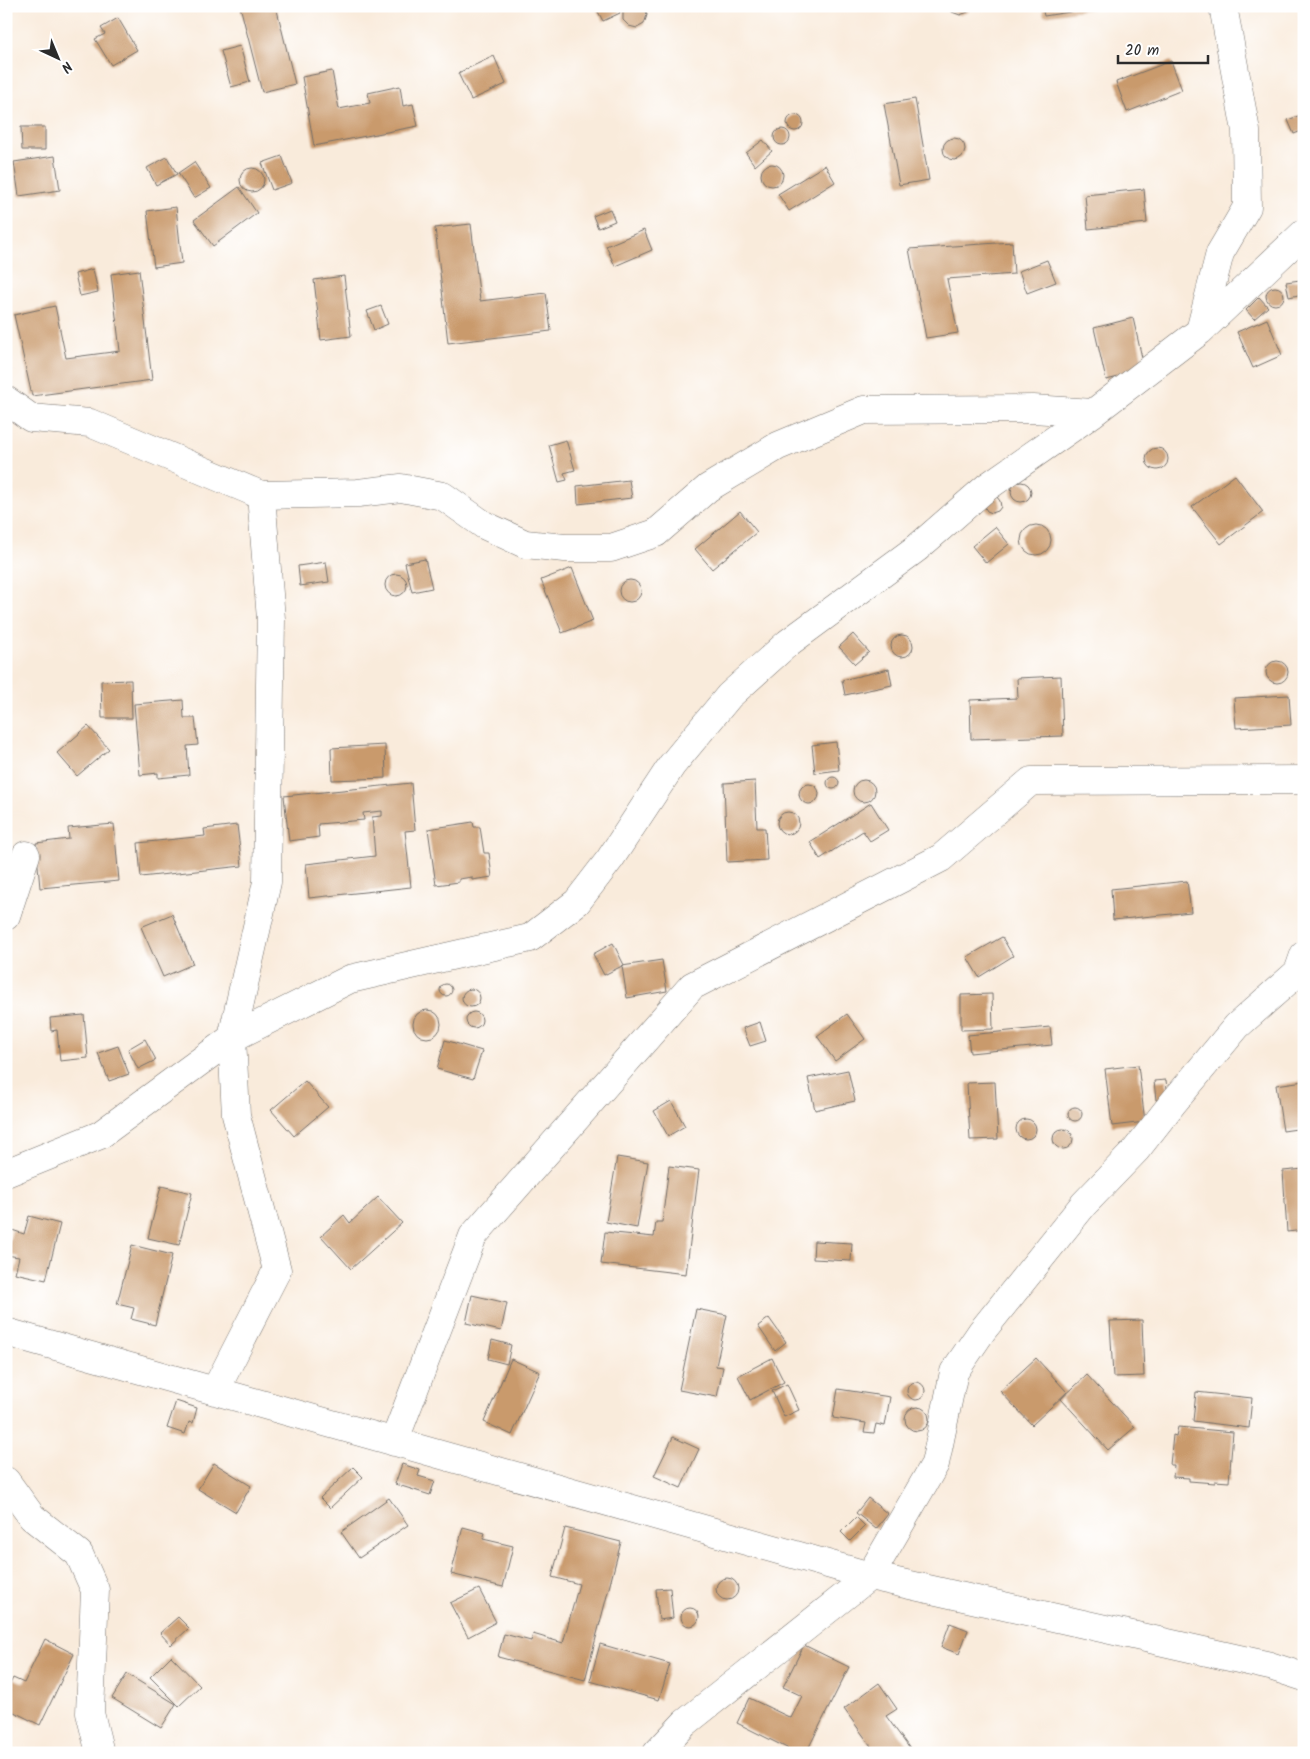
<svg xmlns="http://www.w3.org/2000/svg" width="1310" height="1759" viewBox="0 0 1310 1759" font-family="Kalam,sans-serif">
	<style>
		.building { fill: #c99a6c }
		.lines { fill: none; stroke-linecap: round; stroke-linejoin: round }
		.minor-casing { stroke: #736e69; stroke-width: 29 }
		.minor { stroke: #fff; stroke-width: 28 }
	</style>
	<rect width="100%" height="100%" fill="#fff"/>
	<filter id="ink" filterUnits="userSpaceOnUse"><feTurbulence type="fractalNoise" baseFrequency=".02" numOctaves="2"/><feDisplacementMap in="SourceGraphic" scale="10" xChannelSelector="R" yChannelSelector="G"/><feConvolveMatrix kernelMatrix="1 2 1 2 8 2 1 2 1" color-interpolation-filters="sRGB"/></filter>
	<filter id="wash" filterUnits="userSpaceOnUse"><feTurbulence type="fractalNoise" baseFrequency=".0096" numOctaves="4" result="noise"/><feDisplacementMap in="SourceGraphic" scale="20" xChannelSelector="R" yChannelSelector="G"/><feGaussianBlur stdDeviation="1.12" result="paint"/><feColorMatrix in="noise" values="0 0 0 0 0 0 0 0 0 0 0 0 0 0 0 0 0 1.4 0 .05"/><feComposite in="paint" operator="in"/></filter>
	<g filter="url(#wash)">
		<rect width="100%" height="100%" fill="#f9ebdb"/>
		<g id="blocks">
			<path class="building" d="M240,6H276L295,84L262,92Z
				M595,6H617L620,13L603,21Z
				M627,6L645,7L647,15L644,24L637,28L629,26L623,20V11Z
				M947,6H971L968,12L960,15L952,12Z
				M1042,6H1101L1102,7L1044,16Z
				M118,18L137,50L111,65L95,39L105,34L101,28Z
				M240,46L250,82L231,87L221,51Z
				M494,56L506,84L471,100L458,73Z
				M1171,61L1182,90L1127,112L1116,82Z
				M332,71L339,109L370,103L368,93L400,86L403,106L413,104L418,126L314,146L302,77Z
				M915,99L929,180L899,185L884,104Z
				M1303,114L1304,130L1294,134L1288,120Z
				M787 123a8 8 0 1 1 16 0a8 8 0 1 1-16 0Z
				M21,127H45V150H22Z
				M774 137a8 8 0 1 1 16 0a8 8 0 1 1-16 0Z
				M943 149a11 11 0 1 1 22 0a11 11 0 1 1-22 0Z
				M763,140L772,151L755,166L746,153Z
				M55,156L60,190L19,196L14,162Z
				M282,156L292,183L272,190L262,163Z
				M167,157L177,174L156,185L147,168Z
				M194,162L211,188L194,198L178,173Z
				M761 175a11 11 0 1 1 22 0a11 11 0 1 1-22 0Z
				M825,165L835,182L789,211L778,194Z
				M240 180a12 12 0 1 1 24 0a12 12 0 1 1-24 0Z
				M239,187L257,213L213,246L194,220Z
				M1144,189L1147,223L1088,229L1085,195Z
				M176,207L182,263L154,267L147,211Z
				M610,209L615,221L598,228L593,216Z
				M471,224L480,301L546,293L551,331L448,343L435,228Z
				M644,230L652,250L615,266L606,246Z
				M1012,242L1014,274L947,279L958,333L926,338L909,249Z
				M1047,260L1056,282L1027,293L1019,271Z
				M93,269L98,292L80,296L75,274Z
				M139,270L152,380L32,396L14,315L55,306L66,358L120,351L111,274Z
				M344,276L351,336L321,340L314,280Z
				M1300,280L1303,294L1289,297L1286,282Z
				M1266 296a9 9 0 1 1 18 0a9 9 0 1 1-18 0Z
				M1259,297L1268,307L1254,319L1246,310Z
				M381,306L388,324L374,330L367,311Z
				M1133,318L1145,371L1106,380L1094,328Z
				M1267,319L1282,355L1253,368L1237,332Z
				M566,440L575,470L564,473L567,480L559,482L549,445Z
				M1146 459a11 11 0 1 1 22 0a11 11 0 1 1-22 0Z
				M1235,475L1263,512L1221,544L1192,507Z
				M629,480L632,498L578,504L577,486Z
				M1011 492a10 10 0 1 1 20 0a10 10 0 1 1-20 0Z
				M993,496L997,497L1000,501L1001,507L998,511L992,513L987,511L984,506Z
				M740,511L757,532L712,569L695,549Z
				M1021 540a15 15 0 1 1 30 0a15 15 0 1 1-30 0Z
				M995,527L1009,544L986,563L972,546Z
				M425,559L432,588L412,592L405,563Z
				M326,562L329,582L300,586L298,566Z
				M572,568L593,621L562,633L541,580Z
				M385 585a11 11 0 1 1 22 0a11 11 0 1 1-22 0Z
				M619 591a11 11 0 1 1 22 0a11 11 0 1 1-22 0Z
				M853,634L869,652L855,664L839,647Z
				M891 646a11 11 0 1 1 22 0a11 11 0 1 1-22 0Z
				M1266 672a11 11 0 1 1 22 0a11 11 0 1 1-22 0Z
				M889,669L892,685L845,695L842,680Z
				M1061,676L1063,736L971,739L970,700L1018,698L1017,678Z
				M131,680L132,718H102L101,681Z
				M1289,695L1291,725L1236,728L1234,698Z
				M183,700L184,718H195L198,745L187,746L189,775L158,778V773L140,775L134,704Z
				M88,726L109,749L77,776L57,753Z
				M836,742L839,770L815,773L812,745Z
				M385,745L386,778L332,780L331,748Z
				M827 783a6 6 0 1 1 12 0a6 6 0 1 1-12 0Z
				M853 791a11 11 0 1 1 22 0a11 11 0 1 1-22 0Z
				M755,781L757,828H765L767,860L727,862L724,783Z
				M411,783L415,830L405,831L411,887L309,898L306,864L375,856L372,817L382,816V811L363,813L364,820L318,824L319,837L289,841L284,796Z
				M799 794a10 10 0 1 1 20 0a10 10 0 1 1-20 0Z
				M871,803L888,830L870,841L863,831L820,859L810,842Z
				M777 823a11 11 0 1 1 22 0a11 11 0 1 1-22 0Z
				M473,822L474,827H480L484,853H489L492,877L472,880V877L459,879V882L436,885L428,829Z
				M114,824L119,881L40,888L36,843L69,839L68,828Z
				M237,825L242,866L141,877L138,843L205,836L204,829Z
				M1187,881L1191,912L1113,920L1111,889Z
				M172,914L193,964L163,977L141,927Z
				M1002,937L1013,956L979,977L967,957Z
				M613,943L624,965L604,975L593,954Z
				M662,960L667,991L627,998L622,966Z
				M440 990a6 6 0 1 1 12 0a6 6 0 1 1-12 0Z
				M462 998a9 9 0 1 1 18 0a9 9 0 1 1-18 0Z
				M992,994L993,1029L961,1030V995Z
				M413 1024a14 14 0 1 1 28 0a14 14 0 1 1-28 0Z
				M466 1020a8 8 0 1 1 16 0a8 8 0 1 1-16 0Z
				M847,1014L865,1039L835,1061L817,1036Z
				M84,1015L88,1058L60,1061L57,1030L51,1031L50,1018Z
				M760,1022L766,1041L750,1046L743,1028Z
				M1050,1027L1052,1045L970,1053L968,1035Z
				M145,1039L156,1060L138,1069L128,1049Z
				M445,1040L482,1051L473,1079L437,1069Z
				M118,1046L129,1074L109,1081L98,1053Z
				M1138,1065L1145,1122L1112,1126L1105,1069Z
				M848,1070L855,1101L815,1110L808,1078Z
				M1166,1080L1168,1098L1156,1100L1154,1081Z
				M305,1081L328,1107L294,1136L271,1110Z
				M1304,1081V1128L1283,1131L1276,1085Z
				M995,1082L998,1139L970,1140L967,1083Z
				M671,1101L685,1126L668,1136L654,1111Z
				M1068 1114a7 7 0 1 1 14 0a7 7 0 1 1-14 0Z
				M1016 1129a10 10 0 1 1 20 0a10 10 0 1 1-20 0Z
				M1053 1139a10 10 0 1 1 20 0a10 10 0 1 1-20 0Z
				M617,1157L648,1162L637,1228L606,1222Z
				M669,1166L699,1170L686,1274L601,1264L605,1232L654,1237L656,1222H662Z
				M1304,1169V1230L1287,1232L1283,1171Z
				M161,1186L192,1193L179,1245L148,1238Z
				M378,1197L402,1223L351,1269L321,1236L344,1215L350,1223Z
				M29,1216L60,1224L46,1280L15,1273L19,1257L6,1255L12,1230L24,1234Z
				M814,1241L852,1243L851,1261L813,1259Z
				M132,1245L172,1255L155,1325L131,1319L134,1308L117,1304Z
				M472,1295L507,1303L501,1331L466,1323Z
				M696,1309L727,1315L716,1366L723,1367L717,1397L679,1390Z
				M769,1318L786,1342L775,1351L758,1326Z
				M1142,1320L1144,1376L1113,1377L1110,1321Z
				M492,1340L511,1345L507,1364L488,1359Z
				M772,1358L784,1382L750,1400L738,1376Z
				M1036,1358L1067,1392L1032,1425L1000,1391Z
				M511,1359L540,1372L512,1435L484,1422Z
				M1087,1375L1135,1427L1108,1450L1061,1399Z
				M907 1391a9 9 0 1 1 18 0a9 9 0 1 1-18 0Z
				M787,1384L799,1410L784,1417L772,1391Z
				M838,1389L890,1397L885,1426L876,1424L874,1433L864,1432L866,1423L833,1418Z
				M1196,1392L1252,1398L1249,1428L1193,1421Z
				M176,1401L197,1408L193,1423L189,1422L185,1434L167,1428Z
				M905 1419a12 12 0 1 1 24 0a12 12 0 1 1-24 0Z
				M1178,1427L1233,1432L1229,1482L1215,1481V1483L1189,1481V1478L1173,1477L1174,1465H1170L1173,1435L1176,1436Z
				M673,1437L699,1449L681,1488L654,1476Z
				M214,1463L251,1486L236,1512L198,1489Z
				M402,1464L420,1470L418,1476L435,1481L430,1495L395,1484Z
				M353,1467L363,1477L330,1508L320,1498Z
				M389,1498L408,1525L359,1558L341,1532Z
				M868,1498L888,1514L876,1529L856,1513Z
				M856,1517L865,1526L850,1541L841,1532Z
				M463,1527L485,1533L483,1539L513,1546L503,1587L451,1574Z
				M565,1528L621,1542L585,1680L498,1657L504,1634L531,1641L533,1634L563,1643L579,1584L552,1577Z
				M716 1589a11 11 0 1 1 22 0a11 11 0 1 1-22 0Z
				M670,1588L673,1618L659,1620L656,1589Z
				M479,1589L496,1622L468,1637L450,1603Z
				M681 1617a9 9 0 1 1 18 0a9 9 0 1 1-18 0Z
				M178,1617L189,1628L171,1645L160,1633Z
				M950,1623L968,1630L959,1654L941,1647Z
				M45,1639L74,1654L40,1725L6,1708V1692L13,1678L24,1683Z
				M600,1644L670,1664L659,1700L590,1681Z
				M804,1645L849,1667L806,1753H797L737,1723L749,1698L791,1718L802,1696L783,1687Z
				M171,1656L200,1686L179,1706L150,1677Z
				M127,1674L176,1704L161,1728L112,1698Z
				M879,1683L897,1709L886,1716L913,1753H876L844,1709Z"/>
		</g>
	</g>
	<g filter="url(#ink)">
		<use href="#blocks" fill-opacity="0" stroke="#736e69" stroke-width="1"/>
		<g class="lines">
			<g class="minor-casing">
				<path id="minor" d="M1200,331L1220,253L1247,207L1246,131L1223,6
					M6,400L31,418L90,423L261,495L358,493L401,488L443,496L484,525L525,544L565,548H611L656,533L708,488L778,446L864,410L1033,409L1093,413
					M6,916L26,855
					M6,1173L100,1135L232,1038L350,979L530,938L577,902L610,859L672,765L729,696L788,643L917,548L987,487L1093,413L1200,331L1304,233
					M6,1332L870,1576L1270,1666L1304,1677
					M215,1391L277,1270L236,1115L232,1038L267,882L271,619L261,495
					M394,1442L473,1236L692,986L941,858L1031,781L1304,780
					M6,1481L32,1517L79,1554L95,1590L90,1713L100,1753
					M657,1753L685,1723L870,1576L935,1464L954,1372L982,1331L1084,1204L1136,1150L1172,1104L1237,1026L1298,972L1304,955"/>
			</g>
			<use href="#minor" class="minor"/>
		</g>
	</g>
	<rect width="1310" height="1759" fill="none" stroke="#fff" stroke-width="25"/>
	<g transform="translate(58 58) rotate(136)" stroke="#ffffff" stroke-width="4" paint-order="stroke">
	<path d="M0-4L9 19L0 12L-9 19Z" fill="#2b2b2b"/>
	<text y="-8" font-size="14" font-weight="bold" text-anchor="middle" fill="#2b2b2b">N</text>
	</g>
	<path d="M1118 55v8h90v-8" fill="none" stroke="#2b2b2b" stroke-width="2.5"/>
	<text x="1125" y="55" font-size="15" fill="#2b2b2b" stroke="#ffffff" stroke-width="4" paint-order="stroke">20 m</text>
</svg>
